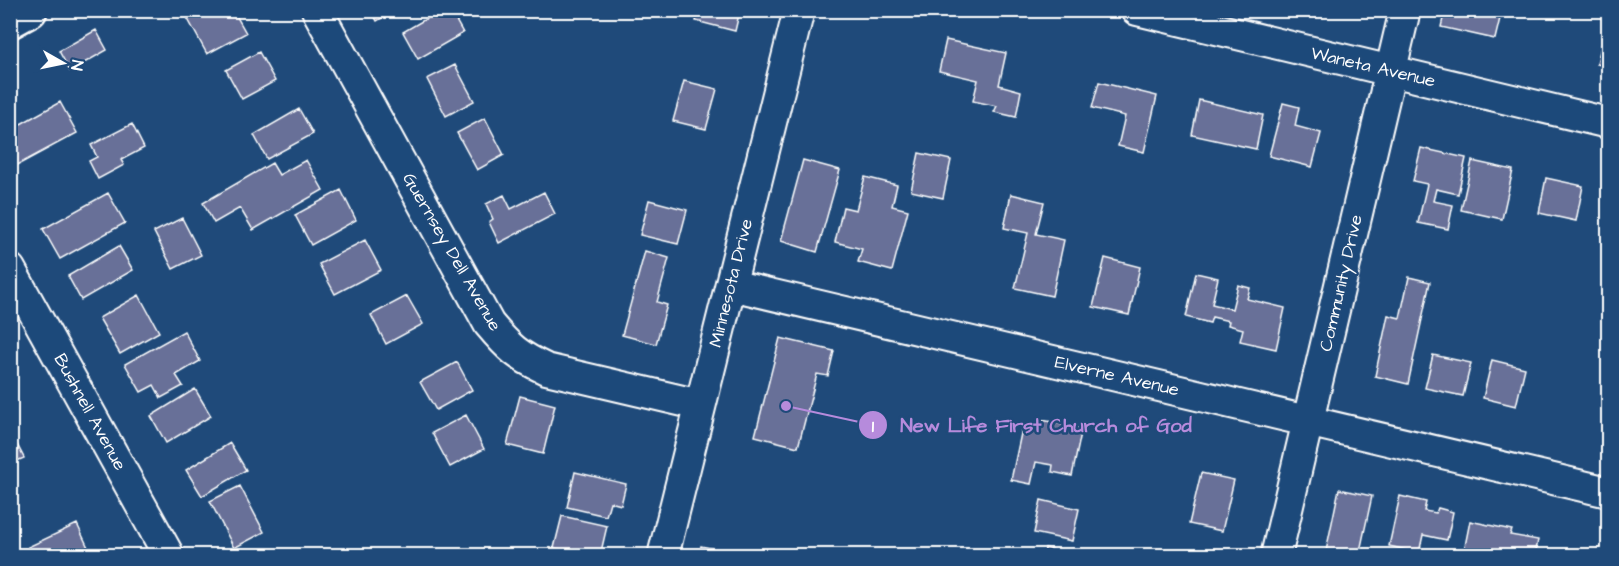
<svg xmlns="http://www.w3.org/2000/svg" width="1619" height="566" viewBox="0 0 1619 566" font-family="'Architects Daughter',sans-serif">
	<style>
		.building { fill: #687098; stroke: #fff; stroke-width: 1.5 }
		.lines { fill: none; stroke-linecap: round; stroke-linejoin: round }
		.minor-casing { stroke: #fff; stroke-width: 34 }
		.tertiary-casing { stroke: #fff; stroke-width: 38 }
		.minor { stroke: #1f4a7a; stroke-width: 30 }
		.tertiary { stroke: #1f4a7a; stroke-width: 33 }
		.labels { text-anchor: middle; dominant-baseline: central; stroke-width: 5; stroke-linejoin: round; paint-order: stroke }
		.street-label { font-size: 18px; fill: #fff; stroke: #1f4a7a }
		.leader { fill: none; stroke: #b68bdc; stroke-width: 2 }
		.callout-dot { fill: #b68bdc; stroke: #1f4a7a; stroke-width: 2 }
		.mark-label { font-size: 18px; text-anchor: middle; font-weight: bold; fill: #fff }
		.callout-label { font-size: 20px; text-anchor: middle; font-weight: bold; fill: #b68bdc; stroke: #1f4a7a; stroke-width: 5; stroke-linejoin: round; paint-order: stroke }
	</style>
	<rect width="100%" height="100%" fill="#1f4a7a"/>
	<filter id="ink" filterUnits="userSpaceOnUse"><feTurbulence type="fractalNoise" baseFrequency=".0167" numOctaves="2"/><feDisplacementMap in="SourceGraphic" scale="12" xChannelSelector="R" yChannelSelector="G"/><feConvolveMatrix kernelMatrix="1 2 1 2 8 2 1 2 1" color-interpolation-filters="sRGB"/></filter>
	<g filter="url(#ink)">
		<path class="building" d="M183,10H233L246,33L207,54Z
			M371,10H395L377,21Z
			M441,10H450L463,33L418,59L403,32Z
			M699,10H740L735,31L696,21Z
			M1445,10H1502L1495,39L1441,27Z
			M1608,16V67L1597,64Z
			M96,30L107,50L70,71L59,51Z
			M946,40L1006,53L999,85L1021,91L1016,117L994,112L997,106L973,101L978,80L939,71Z
			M259,52L275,81L242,99L226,70Z
			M455,65L474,101L446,116L427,79Z
			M684,81L717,89L706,129L673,121Z
			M1099,82L1157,96L1144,152L1118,146L1125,116L1092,108Z
			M1199,100L1263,115L1256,149L1192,135Z
			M60,102L77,133L12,168L10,130Z
			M1283,103L1299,107L1295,126L1321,133L1312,167L1269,156Z
			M299,109L313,134L267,159L254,135Z
			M485,118L504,155L477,170L457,133Z
			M132,124L144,148L121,160L124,165L98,179L89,161L97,157L91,145Z
			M1421,148L1466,158L1458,194L1436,189L1433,201L1453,205L1448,229L1418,223L1427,184L1413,181Z
			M919,153L951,160L943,198L911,191Z
			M306,160L323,190L253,230L240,208L214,223L203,203L272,163L279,175Z
			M803,160L840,170L817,252L781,241Z
			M1472,161L1513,170L1502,219L1461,210Z
			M865,177L897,185L892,206L908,210L892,271L858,262L862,249L835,242L843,207L856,210Z
			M1546,178L1583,186L1576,221L1539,213Z
			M341,190L356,220L311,245L295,215Z
			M544,192L555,214L499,243L489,222L493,219L486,204L504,195L511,209Z
			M108,193L125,223L60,259L43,229Z
			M1011,194L1044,202L1036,234L1064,240L1052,296L1015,288L1028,233L1004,228Z
			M649,200L687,210L678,244L640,235Z
			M182,218L201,255L173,269L154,232Z
			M365,240L381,270L335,294L319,264Z
			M119,246L133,270L81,300L68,276Z
			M645,251L669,258L657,302L667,305L656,344L622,335Z
			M1105,258L1140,267L1129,315L1093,307Z
			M1196,273L1218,278L1212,304L1232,309L1238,285L1250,288L1247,299L1285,308L1276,349L1240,341L1243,329L1228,325L1229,321L1212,317L1210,323L1186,317Z
			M1409,277L1430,282L1408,384L1375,376L1388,315L1400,318Z
			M139,295L159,332L120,354L99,318Z
			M407,296L423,324L386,344L371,315Z
			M184,331L200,361L176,375L183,386L161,398L154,385L141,392L125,364Z
			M780,338L834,351L828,376L817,374L798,447L755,436Z
			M1433,355L1471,363L1463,396L1425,388Z
			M1492,360L1525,368L1516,406L1483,398Z
			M457,362L472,390L436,410L420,382Z
			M195,389L211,416L166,443L151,416Z
			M520,396L555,405L543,454L507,445Z
			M466,415L484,449L450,467L432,433Z
			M1042,420L1082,428L1072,476L1052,472L1053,465L1036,462L1031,484L1011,480L1022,429L1039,433Z
			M10,431L24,458L10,464Z
			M230,443L246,470L202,496L186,470Z
			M575,472L626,484L621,505L610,502L606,516L567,507Z
			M1201,473L1234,480L1222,531L1189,524Z
			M240,486L264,532L234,548L210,501Z
			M1339,489L1372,496L1359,556H1325Z
			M1400,496L1426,502L1424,511L1436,513L1438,508L1453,512L1447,540L1423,535L1419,553L1389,546Z
			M1041,500L1079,509L1072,541L1034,533Z
			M562,516L607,526L600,556H588L554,548Z
			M1470,521L1512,530L1510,535L1538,540L1535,556H1516L1517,554L1506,551L1505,556H1463Z
			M77,524L92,556H33L28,547Z
			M701,546L719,550L718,556H699Z
			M1045,548L1078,555V556H1044Z"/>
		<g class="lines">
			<g class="minor-casing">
				<path id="minor" d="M317,10L489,324C509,348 518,356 546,369L700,405
					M1137,10L1608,123
					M10,269L169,556
					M731,285L1608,492
					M663,556L799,10
					M1276,556L1405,10"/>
			</g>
			<g class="tertiary-casing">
				<path id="tertiary" d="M10,21L30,10"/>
			</g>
			<use href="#minor" class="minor"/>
			<use href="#tertiary" class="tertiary"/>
		</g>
	</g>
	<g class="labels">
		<g class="street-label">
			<text transform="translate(1373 67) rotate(13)">Waneta Avenue</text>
			<text transform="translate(452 252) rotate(60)">Guernsey Dell Avenue</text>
			<text transform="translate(731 283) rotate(-76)">Minnesota Drive</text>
			<text transform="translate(1341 283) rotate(-77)">Community Drive</text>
			<text transform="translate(1117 376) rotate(13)">Elverne Avenue</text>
			<text transform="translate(90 412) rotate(61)">Bushnell Avenue</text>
		</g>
	</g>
	<path class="leader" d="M786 406L873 425"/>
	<g class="callout-dot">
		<circle cx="786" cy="406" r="6"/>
		<circle cx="873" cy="425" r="15"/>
	</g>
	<g class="mark-label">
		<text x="873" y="432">1</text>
	</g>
	<g class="callout-label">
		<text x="1046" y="432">New Life First Church of God</text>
	</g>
	<rect width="1619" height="566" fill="none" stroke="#1f4a7a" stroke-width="36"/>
	<rect x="18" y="18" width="1583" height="530" fill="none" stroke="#fff" stroke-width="2" filter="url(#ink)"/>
	<g transform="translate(63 63) rotate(99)" stroke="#1f4a7a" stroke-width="4.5" paint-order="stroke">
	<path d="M0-4.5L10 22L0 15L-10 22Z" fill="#ffffff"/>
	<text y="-9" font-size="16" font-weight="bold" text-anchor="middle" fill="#ffffff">N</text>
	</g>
</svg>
